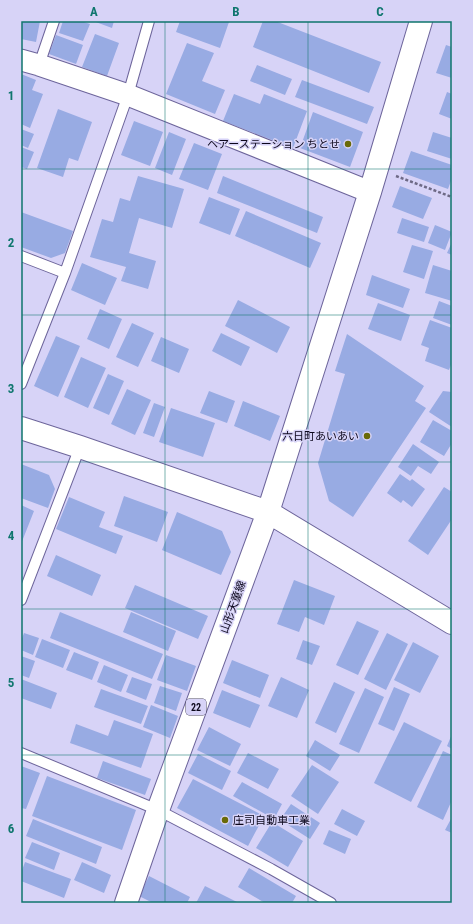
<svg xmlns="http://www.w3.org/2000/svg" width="473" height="924" viewBox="0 0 473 924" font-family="'Roboto Condensed','Noto Sans JP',sans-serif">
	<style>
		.building { fill: #98abe3 }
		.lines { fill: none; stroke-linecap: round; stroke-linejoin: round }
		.lane-casing { stroke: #6d659b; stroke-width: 12 }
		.street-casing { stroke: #6d659b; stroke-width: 23 }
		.secondary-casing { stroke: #6d659b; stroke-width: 24 }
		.primary-casing { stroke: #6d659b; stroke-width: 24 }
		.path { stroke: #6e6a86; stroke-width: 2.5; stroke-dasharray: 3 2; stroke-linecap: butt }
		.lane { stroke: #fff; stroke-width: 10 }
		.street { stroke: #fff; stroke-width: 21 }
		.secondary { stroke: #fff; stroke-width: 22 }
		.primary { stroke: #fff; stroke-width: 22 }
		.grid { fill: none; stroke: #0f766e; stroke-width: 1; stroke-opacity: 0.55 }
		.poi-dot { fill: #696a07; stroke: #d7d3f7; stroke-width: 1.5 }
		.labels { text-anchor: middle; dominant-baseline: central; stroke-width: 3; stroke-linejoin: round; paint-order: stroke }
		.shield { fill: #d7d3f7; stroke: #49455e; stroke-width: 1 }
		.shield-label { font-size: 10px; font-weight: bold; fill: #0c081c }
		.poi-label { font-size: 11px; fill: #0c081c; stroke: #d7d3f7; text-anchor: end }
		.street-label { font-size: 11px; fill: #0c081c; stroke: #d7d3f7 }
		.neatline { fill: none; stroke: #0f766e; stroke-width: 1.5 }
		.grid-label { font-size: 13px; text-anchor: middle; font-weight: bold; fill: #0f766e }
	</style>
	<rect width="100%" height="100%" fill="#d7d3f7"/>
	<path class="building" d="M21,21H40L36,42L21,39Z
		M63,21H81L90,24L83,41L59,33Z
		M93,21H114L112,28Z
		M180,21H226L229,22L220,48L176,32Z
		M263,21H275L381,62L369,93L253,47Z
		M95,34L119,43L107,76L82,67Z
		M56,35L83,45L76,64L49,54Z
		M187,43L214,53L202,81L225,90L215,114L166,94Z
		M446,45L452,47V78L436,73Z
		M257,65L292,79L285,95L250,81Z
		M21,74L36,80L32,90L43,94L30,128L21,124Z
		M302,80L374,107L367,124L295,97Z
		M447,92L452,94V119L439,114Z
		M234,94L260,104L264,94L307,111L293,148L223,121Z
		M58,109L92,122L78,161L69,158L63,177L37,168Z
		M313,112L363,132L350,167L300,148Z
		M134,121L163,132L150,166L121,155Z
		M21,129L34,134L28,148L21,145Z
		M169,132L186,139L172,175L155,168Z
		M433,132L452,138V159L427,151Z
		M194,143L222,154L208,190L179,179Z
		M21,147L34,152L27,169L21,167Z
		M411,151L452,165V178L448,189L403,173Z
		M138,176L184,189L172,228L139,218L129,253L156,261L148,289L121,281L126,267L90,257L102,219L113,222L120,198L130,201Z
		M223,176L323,217L317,233L217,193Z
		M400,186L432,198L423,219L392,207Z
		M209,197L240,209L230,235L199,223Z
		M246,211L321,243L310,268L235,236Z
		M21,212L73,231L65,253L51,258L21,247Z
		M402,218L429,227L424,242L397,233Z
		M435,225L452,232L445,250L428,243Z
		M452,242V255L447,253Z
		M412,245L433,251L424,279L403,272Z
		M82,263L117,278L105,305L71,290Z
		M433,265L452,271V301L425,293Z
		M372,275L410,289L403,308L366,295Z
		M238,300L290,327L277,353L225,326Z
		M439,301L452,306V325L433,318Z
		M378,303L410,315L401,341L368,329Z
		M100,309L122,319L109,349L87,339Z
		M430,320L452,328V362L449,370L425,361L429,348L421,345Z
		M132,323L154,333L138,367L116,357Z
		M221,333L250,347L241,366L212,351Z
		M347,334L424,386L415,401L426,408L353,517L329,501L318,463L345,374L335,371Z
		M56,336L80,346L58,397L34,386Z
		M161,337L189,349L179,373L151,361Z
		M81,357L106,368L88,408L64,397Z
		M108,374L124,381L109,415L93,408Z
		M127,389L151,400L135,435L111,424Z
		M209,391L235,401L227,423L200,413Z
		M443,391L452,392V427L429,412Z
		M243,401L280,416L270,441L234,426Z
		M154,403L165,407L154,437L143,433Z
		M171,408L215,423L203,457L159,442Z
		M433,420L452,431V443L444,456L420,442Z
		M413,444L439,462L431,474L418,466L411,476L398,467Z
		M21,464L49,475L55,489L48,508L21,498Z
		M400,474L410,481L412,479L425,489L412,507L403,500L401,503L387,493Z
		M444,487L452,492V519L428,555L408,541Z
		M124,496L168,512L157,542L114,526Z
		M69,497L105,512L99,527L123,536L116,554L56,529Z
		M21,505L34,511L21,544Z
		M177,512L222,531L231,552L221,575L162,550Z
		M56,555L101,575L92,596L47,576Z
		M294,580L335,596L324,625L305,617L299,632L277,624Z
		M135,585L208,616L198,639L125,608Z
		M60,612L163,654L152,679L50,638Z
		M131,612L176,631L168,651L123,632Z
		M357,621L379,631L358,675L336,665Z
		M24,633L39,638L33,655L21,650V641Z
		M387,633L408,644L386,690L364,679Z
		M42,639L70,650L63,668L35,657Z
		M303,640L320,646L312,665L296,659Z
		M413,642L439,656L420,693L394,680Z
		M74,652L99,662L92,680L66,670Z
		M166,655L196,666L187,691L157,680Z
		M21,656L35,661L29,678L21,675Z
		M232,660L269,675L260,698L223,683Z
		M104,665L128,675L121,692L97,682Z
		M132,677L152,684L146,700L126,692Z
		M281,677L309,690L297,718L268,706Z
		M21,679L57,693L51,709L21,698Z
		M334,682L355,692L336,733L315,723Z
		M160,686L182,693L176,711L154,703Z
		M394,687L410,694L394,731L378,724Z
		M365,688L384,697L359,753L339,744Z
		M101,689L148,706L141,724L94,707Z
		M222,690L260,705L250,728L213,713Z
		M151,705L178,716L170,738L143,727Z
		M114,720L153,734L141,768L70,743L76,724L108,736Z
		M404,722L442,741L411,802L374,783Z
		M209,727L241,744L230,766L197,750Z
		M452,734V749L447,746Z
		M315,740L340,755L330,771L306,756Z
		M443,751L452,755V800L443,820L417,807Z
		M248,753L279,769L268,789L237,773Z
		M198,754L231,771L222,790L188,773Z
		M103,761L151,779L145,795L97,778Z
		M312,765L339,782L318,814L291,796Z
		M21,766L40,773L26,809L21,808Z
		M47,776L136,810L122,850L32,816Z
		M193,779L264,816L248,846L177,808Z
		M242,782L282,804L274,819L233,796Z
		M291,804L320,823L310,839L280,820Z
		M342,809L365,821L357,836L334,824Z
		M452,817V833L445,830Z
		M33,819L102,847L96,864L26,836Z
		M272,822L303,841L288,867L256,848Z
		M329,830L351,839L345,854L323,844Z
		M32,842L60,853L54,870L25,858Z
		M25,862L71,879L64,898L21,881V873Z
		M82,862L111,875L104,893L74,880Z
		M249,868L296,896L292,903H265L238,887Z
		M149,876L190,897L187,903H153L139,896Z
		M205,886L239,903H196Z"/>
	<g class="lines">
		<g class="lane-casing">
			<path id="lane" d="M39,65L54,21
				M21,256L65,273
				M21,384L65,273L128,95L149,21
				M21,600L80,447
				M21,753L158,810L271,869L331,903"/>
		</g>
		<g class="street-casing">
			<path id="street" d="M21,60L39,65L128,95L370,192"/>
		</g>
		<g class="secondary-casing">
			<path id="secondary" d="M21,428L80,447L268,512L370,192L421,21"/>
		</g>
		<g class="primary-casing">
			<path id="primary" d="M126,903L158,810L268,512L452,623"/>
		</g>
		<path class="path" d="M396,176L452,197"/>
		<use href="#lane" class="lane"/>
		<use href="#street" class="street"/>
		<use href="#secondary" class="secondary"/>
		<use href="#primary" class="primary"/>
	</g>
	<path class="grid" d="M165,21V903M308,21V903M21,169H452M21,315H452M21,462H452M21,609H452M21,755H452"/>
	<g class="poi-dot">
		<circle cx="348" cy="144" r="4"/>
		<circle cx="367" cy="436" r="4"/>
		<circle cx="225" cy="820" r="4"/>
	</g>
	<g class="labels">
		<rect class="shield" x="186" y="699" width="20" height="16" rx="3"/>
		<g class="shield-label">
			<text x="196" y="707">22</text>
		</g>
		<g class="poi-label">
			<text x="340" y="144">ヘアーステーション ちとせ</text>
			<text x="359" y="436">六日町あいあい</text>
			<text x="233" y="820" text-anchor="start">庄司自動車工業</text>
		</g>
		<g class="street-label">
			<text transform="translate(233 607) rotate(-70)">山形天童線</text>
		</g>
	</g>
	<rect width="473" height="924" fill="none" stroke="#d7d3f7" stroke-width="44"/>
	<rect x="22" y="22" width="429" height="880" class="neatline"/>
	<g class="grid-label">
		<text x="94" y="16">A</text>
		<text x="236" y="16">B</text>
		<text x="380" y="16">C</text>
		<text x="11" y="100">1</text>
		<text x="11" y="247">2</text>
		<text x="11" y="393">3</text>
		<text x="11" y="540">4</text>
		<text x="11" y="687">5</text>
		<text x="11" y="833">6</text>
	</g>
</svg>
